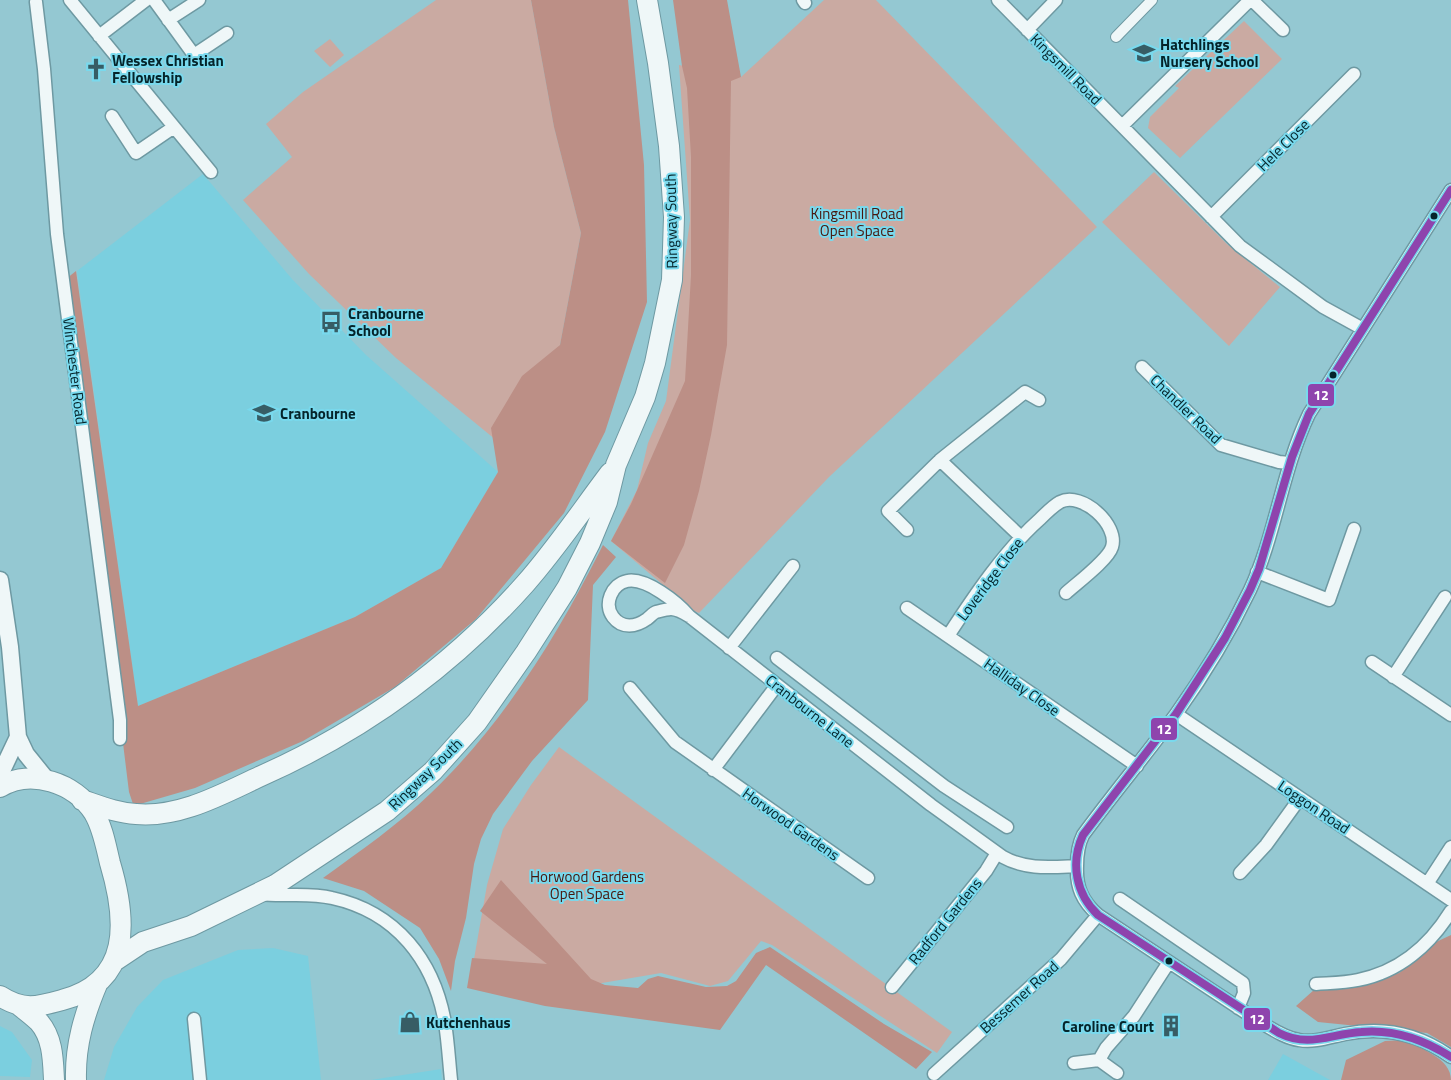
<svg xmlns="http://www.w3.org/2000/svg" width="1451" height="1080" viewBox="0 0 1451 1080" font-family="'Titillium Web',sans-serif">
	<style>
		.built { fill: #7bcfdf }
		.green { fill: #caaaa2 }
		.forest { fill: #bc8f86 }
		.lines { fill: none; stroke-linecap: round; stroke-linejoin: round }
		.pedestrian-casing { stroke: #6e99a2; stroke-width: 12 }
		.minor-casing { stroke: #6e99a2; stroke-width: 15 }
		.tertiary-casing { stroke: #6e99a2; stroke-width: 19 }
		.primary-casing { stroke: #6e99a2; stroke-width: 22 }
		.pedestrian { stroke: #eff7f8; stroke-width: 10 }
		.minor { stroke: #eff7f8; stroke-width: 12 }
		.tertiary { stroke: #eff7f8; stroke-width: 16 }
		.primary { stroke: #eff7f8; stroke-width: 20 }
		.bus-1-casing { stroke: #79d9ed; stroke-width: 11 }
		.bus-1 { stroke: #8e44ad; stroke-width: 8 }
		.bus-dot { fill: #05242a; stroke: #79d9ed; stroke-width: 2 }
		.labels { text-anchor: middle; dominant-baseline: central; stroke-width: 4; stroke-linejoin: round; paint-order: stroke }
		.poi-label { font-size: 15px; font-weight: bold; fill: #05242a; stroke: #79d9ed; text-anchor: start }
		.street-label { font-size: 15px; fill: #05242a; stroke: #79d9ed }
		.park-label { font-size: 15px; fill: #48170e; stroke: #79d9ed }
		.line-badge { stroke: #79d9ed; stroke-width: 2 }
		.badge-label { font-size: 14px; text-anchor: middle; font-weight: bold; fill: #fff }
	</style>
	<rect width="100%" height="100%" fill="#94c8d2"/>
	<path class="built" d="M203,174L292,279L366,355L498,472L441,568L355,617L138,706L77,271Z
		M273,948L308,956L321,1080H104L114,1047L137,1007L163,980L238,950Z
		M0,1026L12,1032L32,1060L30,1077L0,1076Z
		M1283,1054L1330,1080H1268Z
		M441,1069L442,1080H371Z"/>
	<path class="green" d="M436,0H531L554,127L581,233L560,345L513,454L396,358L309,274L243,200L292,157L266,124L303,92Z
		M824,0H876L1097,227L829,477L699,613L694,611L611,541L637,490L648,443L666,401L690,220L679,65L741,77Z
		M1244,21L1282,59L1180,158L1148,128L1150,117L1179,88L1175,86Z
		M330,39L344,55L330,67L314,51Z
		M1154,172L1227,244L1280,287L1229,346L1102,222Z
		M559,747L952,1032L937,1053L772,945L761,941L728,981L710,986L661,973L596,984L474,959L487,885L503,829L531,785Z"/>
	<path class="forest" d="M531,0H628L644,165L647,302L605,432L564,513L476,619L395,687L303,741L195,788L140,804H133L129,792L66,279L76,271L138,706L355,617L441,568L498,472L491,428L522,376L560,345L581,233L554,127Z
		M673,0H727L741,77L731,81L727,345L711,435L699,491L684,545L665,583L611,541L631,504L685,381L691,275V157L687,88L682,66Z
		M603,545L616,557L593,585L588,700L532,761L493,814L481,839L474,864L466,918L455,961L451,991L439,959L420,928L364,891L323,878C360,851 398,825 431,793C504,723 558,635 603,545Z
		M501,880L591,979L605,985L638,988L648,979L658,976L706,987L727,986L736,981L756,953L770,947L884,1024L932,1052L916,1069L766,965L720,1030L545,1006L467,988L472,958L547,964L480,911Z
		M1451,935V1047L1427,1033L1318,1022L1296,1006L1315,989H1343L1399,973L1436,942Z
		M1404,1040C1421,1049 1451,1058 1451,1080H1341L1346,1060L1385,1041Z"/>
	<g class="lines">
		<g class="pedestrian-casing">
			<path id="pedestrian" d="M1116,37L1152,0"/>
		</g>
		<g class="minor-casing">
			<path id="minor" d="M70,0L211,172
				M154,0L194,55L227,33
				M803,0L805,3
				M998,0L1240,246L1323,307L1363,329
				M1252,0L1283,30
				M36,2L44,69L57,234L120,720V739
				M168,20L199,0
				M1027,30L1056,0
				M99,36L146,0
				M112,116L136,153L174,127
				M1122,126L1250,0
				M1451,190L1309,414C1282,470 1276,534 1250,590C1229,634 1204,675 1176,714C1146,755 1113,794 1083,835C1078,845 1077,854 1077,866C1076,887 1082,901 1098,915L1260,1022C1272,1029 1285,1038 1299,1040C1314,1043 1330,1037 1345,1034C1384,1026 1419,1034 1451,1057
				M1211,217L1354,74
				M1142,367L1221,445L1279,462L1289,463
				M940,460L1020,536
				M907,530L888,511L940,460L1025,392L1039,400
				M1257,572L1329,600L1354,529
				M907,608L1137,766
				M689,616C678,603 646,577 627,581C612,584 603,604 613,617C622,629 636,627 647,619C650,617 653,613 656,612C660,611 667,609 671,609C677,609 684,613 689,616L931,805L1003,857C1026,870 1051,867 1077,866
				M948,636C974,596 1005,550 1040,519C1046,513 1053,506 1060,502C1082,491 1119,525 1112,547C1108,560 1077,583 1066,593
				M729,648L793,566
				M777,658L944,786L1007,827
				M1372,662L1451,715
				M1393,677L1445,597
				M630,688L675,742L868,878
				M1176,714L1451,900
				M713,770L777,685
				M1240,873L1266,845L1300,798
				M1427,884L1451,847
				M260,894C284,897 308,892 332,898C396,912 434,960 445,1023C448,1042 449,1061 451,1080
				M1120,899L1243,983L1244,993L1238,1008
				M1316,984C1330,983 1344,983 1358,980C1399,972 1430,945 1451,911
				M892,987L986,871L997,853
				M194,1019L200,1080
				M1099,1060L1106,1048L1134,1016L1169,962
				M1074,1063L1099,1060L1117,1073
				M934,1074L1061,959L1098,915"/>
		</g>
		<g class="tertiary-casing">
			<path id="tertiary" d="M0,580L10,647L18,737L26,754L47,780
				M0,775L18,737"/>
		</g>
		<g class="primary-casing">
			<path id="primary" d="M0,787C31,768 75,783 94,813C103,828 106,847 110,863C127,920 132,982 62,1000C37,1007 23,1011 0,996
				M82,800C100,806 117,813 136,814C180,818 222,794 261,776C362,731 452,666 525,584C556,549 582,510 610,473
				M113,962L143,942L191,926L275,885L387,811L433,771L477,722L526,652L567,588L590,543L607,502L616,465L645,397L655,363L672,280L674,217L669,146L658,63L647,0
				M20,1006C26,1011 33,1016 39,1022C53,1038 53,1060 54,1080
				M76,1080C75,1045 84,1015 98,982"/>
		</g>
		<use href="#pedestrian" class="pedestrian"/>
		<use href="#minor" class="minor"/>
		<use href="#tertiary" class="tertiary"/>
		<use href="#primary" class="primary"/>
		<g class="bus-1-casing">
			<path id="bus-1" d="M1451,190L1309,414L1292,457L1259,569L1250,590L1225,638L1176,714L1083,835C1070,863 1076,894 1098,915L1279,1033C1309,1048 1330,1034 1361,1032C1394,1029 1423,1039 1451,1057"/>
		</g>
		<use href="#bus-1" class="bus-1"/>
	</g>
	<defs>
		<g id="school-bare" transform="scale(1.725)"><path d="M0-5L7-2L0 1L-7-2ZM-4 1L0 2.5L4 1V4Q0 6-4 4Z" fill="#375d65" stroke="#79d9ed" stroke-width="2.5" paint-order="stroke"/></g>
		<g id="church-bare" transform="scale(1.725)"><path d="M-1.2-6h2.4v3.5h3.3v2.4h-3.3V6h-2.4V-.1h-3.3v-2.4h3.3Z" fill="#375d65" stroke="#79d9ed" stroke-width="2.5" paint-order="stroke"/></g>
		<g id="bus-bare" transform="scale(1.725)"><path d="M-5-6H5V4H4V6H2V4H-2V6H-4V4H-5ZM-3.5-4V0h7V-4ZM-3.5 1.2v1.5H-2V1.2ZM2 1.2v1.5H3.5V1.2Z" fill="#375d65" stroke="#79d9ed" stroke-width="2.5" paint-order="stroke"/></g>
		<g id="shop-bare" transform="scale(1.725)"><path d="M-5-2.5h2.3a2.7 3.5 0 0 1 5.4 0H5L5.5 6h-11ZM-1.5-2.5h3a1.5 2.3 0 0 0-3 0Z" fill="#375d65" stroke="#79d9ed" stroke-width="2.5" paint-order="stroke"/></g>
		<g id="building-bare" transform="scale(1.725)"><path d="M-4-6H4V6H1V3H-1V6H-4ZM-2.5-4.3h1.7v1.8h-1.7ZM.8-4.3h1.7v1.8H.8ZM-2.5-1h1.7V.8h-1.7ZM.8-1h1.7V.8H.8Z" fill="#375d65" stroke="#79d9ed" stroke-width="2.5" paint-order="stroke"/></g>
	</defs>
	<g fill-rule="evenodd">
		<use href="#school-bare" x="1144" y="53"/>
		<use href="#church-bare" x="96" y="69"/>
		<use href="#bus-bare" x="331" y="322"/>
		<use href="#school-bare" x="264" y="413"/>
		<use href="#shop-bare" x="410" y="1022"/>
		<use href="#building-bare" x="1171" y="1026"/>
	</g>
	<g class="bus-dot">
		<circle cx="1434" cy="216" r="4.5"/>
		<circle cx="1333" cy="375" r="4.5"/>
		<circle cx="1169" cy="961" r="4.5"/>
	</g>
	<g class="labels">
		<g class="poi-label">
			<text x="1160" y="44">Hatchlings<tspan x="1160" dy="17">Nursery School</tspan></text>
			<text x="112" y="60">Wessex Christian<tspan x="112" dy="17">Fellowship</tspan></text>
			<text x="348" y="313">Cranbourne<tspan x="348" dy="17">School</tspan></text>
			<text x="280" y="413">Cranbourne</text>
			<text x="426" y="1022">Kutchenhaus</text>
			<text x="1154" y="1026" text-anchor="end">Caroline Court</text>
		</g>
		<g class="street-label">
			<text transform="translate(1066 69) rotate(45)">Kingsmill Road</text>
			<text transform="translate(1283 145) rotate(-45)">Hele Close</text>
			<text transform="translate(671 221) rotate(-91)">Ringway South</text>
			<text transform="translate(75 371) rotate(83)">Winchester Road</text>
			<text transform="translate(1186 409) rotate(44)">Chandler Road</text>
			<text transform="translate(990 579) rotate(-53)">Loveridge Close</text>
			<text transform="translate(1022 687) rotate(35)">Halliday Close</text>
			<text transform="translate(810 711) rotate(38)">Cranbourne Lane</text>
			<text transform="translate(425 774) rotate(-44)">Ringway South</text>
			<text transform="translate(1314 807) rotate(34)">Loggon Road</text>
			<text transform="translate(791 824) rotate(35)">Horwood Gardens</text>
			<text transform="translate(945 921) rotate(-51)">Radford Gardens</text>
			<text transform="translate(1019 997) rotate(-42)">Bessemer Road</text>
		</g>
		<g class="park-label">
			<text x="857" y="213">Kingsmill Road<tspan x="857" dy="17">Open Space</tspan></text>
			<text x="587" y="876">Horwood Gardens<tspan x="587" dy="17">Open Space</tspan></text>
		</g>
	</g>
	<g class="line-badge">
		<rect x="1307" y="383" width="28" height="24" rx="5" fill="#8e44ad"/>
		<rect x="1150" y="717" width="28" height="24" rx="5" fill="#8e44ad"/>
		<rect x="1243" y="1007" width="28" height="24" rx="5" fill="#8e44ad"/>
	</g>
	<g class="badge-label">
		<text x="1321" y="400">12</text>
		<text x="1164" y="734">12</text>
		<text x="1257" y="1024">12</text>
	</g>
</svg>
